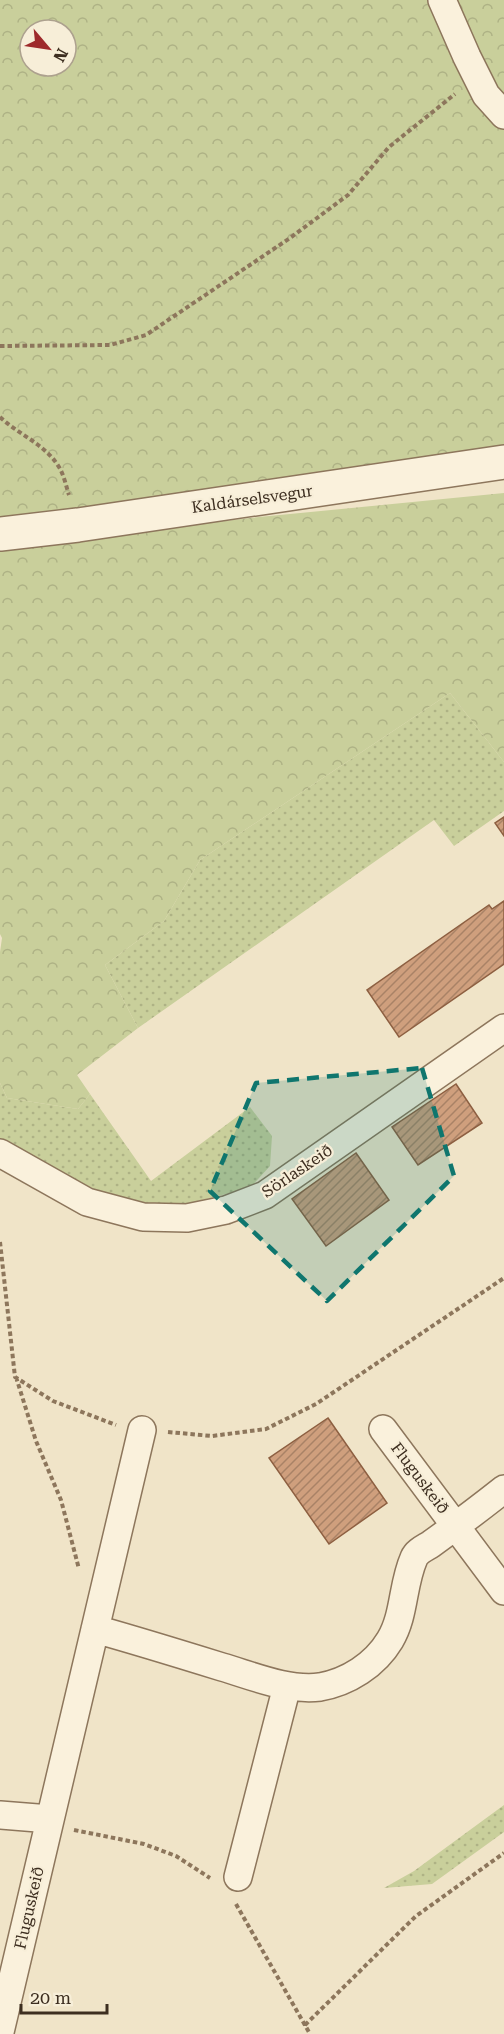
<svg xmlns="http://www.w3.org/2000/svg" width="504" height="2034" viewBox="0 0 504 2034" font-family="'Roboto Serif',serif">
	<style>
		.grass { fill: url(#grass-dots) }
		.forest { fill: url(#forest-crowns); fill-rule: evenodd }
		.building { fill: url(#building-hatch); stroke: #8d5f41; stroke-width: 1.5 }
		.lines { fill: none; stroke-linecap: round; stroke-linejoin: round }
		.minor-casing { stroke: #8d765c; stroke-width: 30 }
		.tertiary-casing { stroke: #8d765c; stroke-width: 36 }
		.path { stroke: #8d765c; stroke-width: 4; stroke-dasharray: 4.5 3; stroke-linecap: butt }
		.minor { stroke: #faf1dc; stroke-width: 27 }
		.tertiary { stroke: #faf1dc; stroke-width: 33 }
		.marked { fill: #0f766e; fill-opacity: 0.2; stroke: #0f766e; stroke-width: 4.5; stroke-dasharray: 12 8; stroke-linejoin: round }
		.labels { text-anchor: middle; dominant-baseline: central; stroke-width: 4.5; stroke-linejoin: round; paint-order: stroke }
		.street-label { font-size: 16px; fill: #3d2e20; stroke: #f7eed8 }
	</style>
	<defs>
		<pattern id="grass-dots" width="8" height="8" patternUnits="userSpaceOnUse" patternTransform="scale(1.5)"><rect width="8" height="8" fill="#c9cf9b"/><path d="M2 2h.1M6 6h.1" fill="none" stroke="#aeb285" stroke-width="1.8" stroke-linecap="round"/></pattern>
		<pattern id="forest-crowns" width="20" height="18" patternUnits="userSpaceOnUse" patternTransform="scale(1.5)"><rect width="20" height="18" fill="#c9cf9b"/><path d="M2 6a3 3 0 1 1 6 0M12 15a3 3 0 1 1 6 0" fill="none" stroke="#aeb285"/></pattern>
		<pattern id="building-hatch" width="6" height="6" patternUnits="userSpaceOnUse" patternTransform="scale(1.5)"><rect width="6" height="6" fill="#cf9f7d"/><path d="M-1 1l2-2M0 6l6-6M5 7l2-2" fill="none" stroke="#a98266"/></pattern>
	</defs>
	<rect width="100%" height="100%" fill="#f0e4c8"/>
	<path class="grass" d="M450,693L504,762V811L454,846L434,820L138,1028L105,965L164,921L200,860Z
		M0,1083L7,1098L78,1109L90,1094L151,1181L250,1107L272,1136L270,1166L250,1188L182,1205L124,1202L83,1184L0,1140Z
		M504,1805V1832L432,1884L384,1888L414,1871Z"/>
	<path class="forest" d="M0,0H504V465L0,519ZM30,30H66V66H30Z
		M504,493V762L450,693L200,860L164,921L105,965L138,1028L77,1075L90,1094L78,1109L7,1098L0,1083V952L2,938L0,934V548L250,518Z"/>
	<path class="building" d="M504,817V836L495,823Z
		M504,901V964L399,1037L367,990L489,905L492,909Z
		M456,1084L482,1123L418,1165L392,1127Z
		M356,1153L389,1200L326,1246L292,1199Z
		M328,1418L387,1503L329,1544L269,1458Z"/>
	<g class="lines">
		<g class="minor-casing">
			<path id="minor" d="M442,0L467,57L486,95L504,115
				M0,1153L87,1202L143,1217L187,1218L226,1210L265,1195L504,1028
				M383,1429L504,1591
				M95,1629C138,1641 180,1654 222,1667C253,1676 287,1691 320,1687C348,1682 375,1665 390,1640C405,1615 402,1585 414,1558C417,1551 425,1548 431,1544C456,1526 480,1508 504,1489
				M0,1815L50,1819
				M238,1877L287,1686
				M0,2032L142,1430"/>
		</g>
		<g class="tertiary-casing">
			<path id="tertiary" d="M0,534L78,525L504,462"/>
		</g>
		<path class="path" d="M0,346L110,345L146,335L290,238L348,195L389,147L455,94
			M0,417C19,435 45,444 59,467C64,475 66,486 69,495
			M0,1242L15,1377L53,1401L116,1425
			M16,1377L36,1441L61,1500L79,1569
			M168,1432L212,1436L266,1429L316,1404L504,1278
			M74,1830L144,1844L176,1856L210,1878
			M236,1904L310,2034
			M305,2025L416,1916L504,1853"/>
		<use href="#minor" class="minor"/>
		<use href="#tertiary" class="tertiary"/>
	</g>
	<path class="marked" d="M422,1068L454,1176L327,1301L210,1191L256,1083Z"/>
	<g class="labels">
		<g class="street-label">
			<text transform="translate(252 499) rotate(-8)">Kaldárselsvegur</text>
			<text transform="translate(297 1171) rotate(-34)">Sörlaskeið</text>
			<text transform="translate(420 1478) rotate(53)">Fluguskeið</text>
			<text transform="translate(29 1908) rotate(-77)">Fluguskeið</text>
		</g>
	</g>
	<g transform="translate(48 48) rotate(119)"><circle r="28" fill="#f7eed8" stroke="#ada18e" stroke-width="1.5"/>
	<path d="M0-4.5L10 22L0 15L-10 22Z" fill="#9e2a2b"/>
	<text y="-9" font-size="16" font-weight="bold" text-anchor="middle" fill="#3d2e20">N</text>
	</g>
	<path d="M21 2004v9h86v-9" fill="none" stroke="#3d2e20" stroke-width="3"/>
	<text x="30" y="2004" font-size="18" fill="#3d2e20" stroke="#f7eed8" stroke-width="4.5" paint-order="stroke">20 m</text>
</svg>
